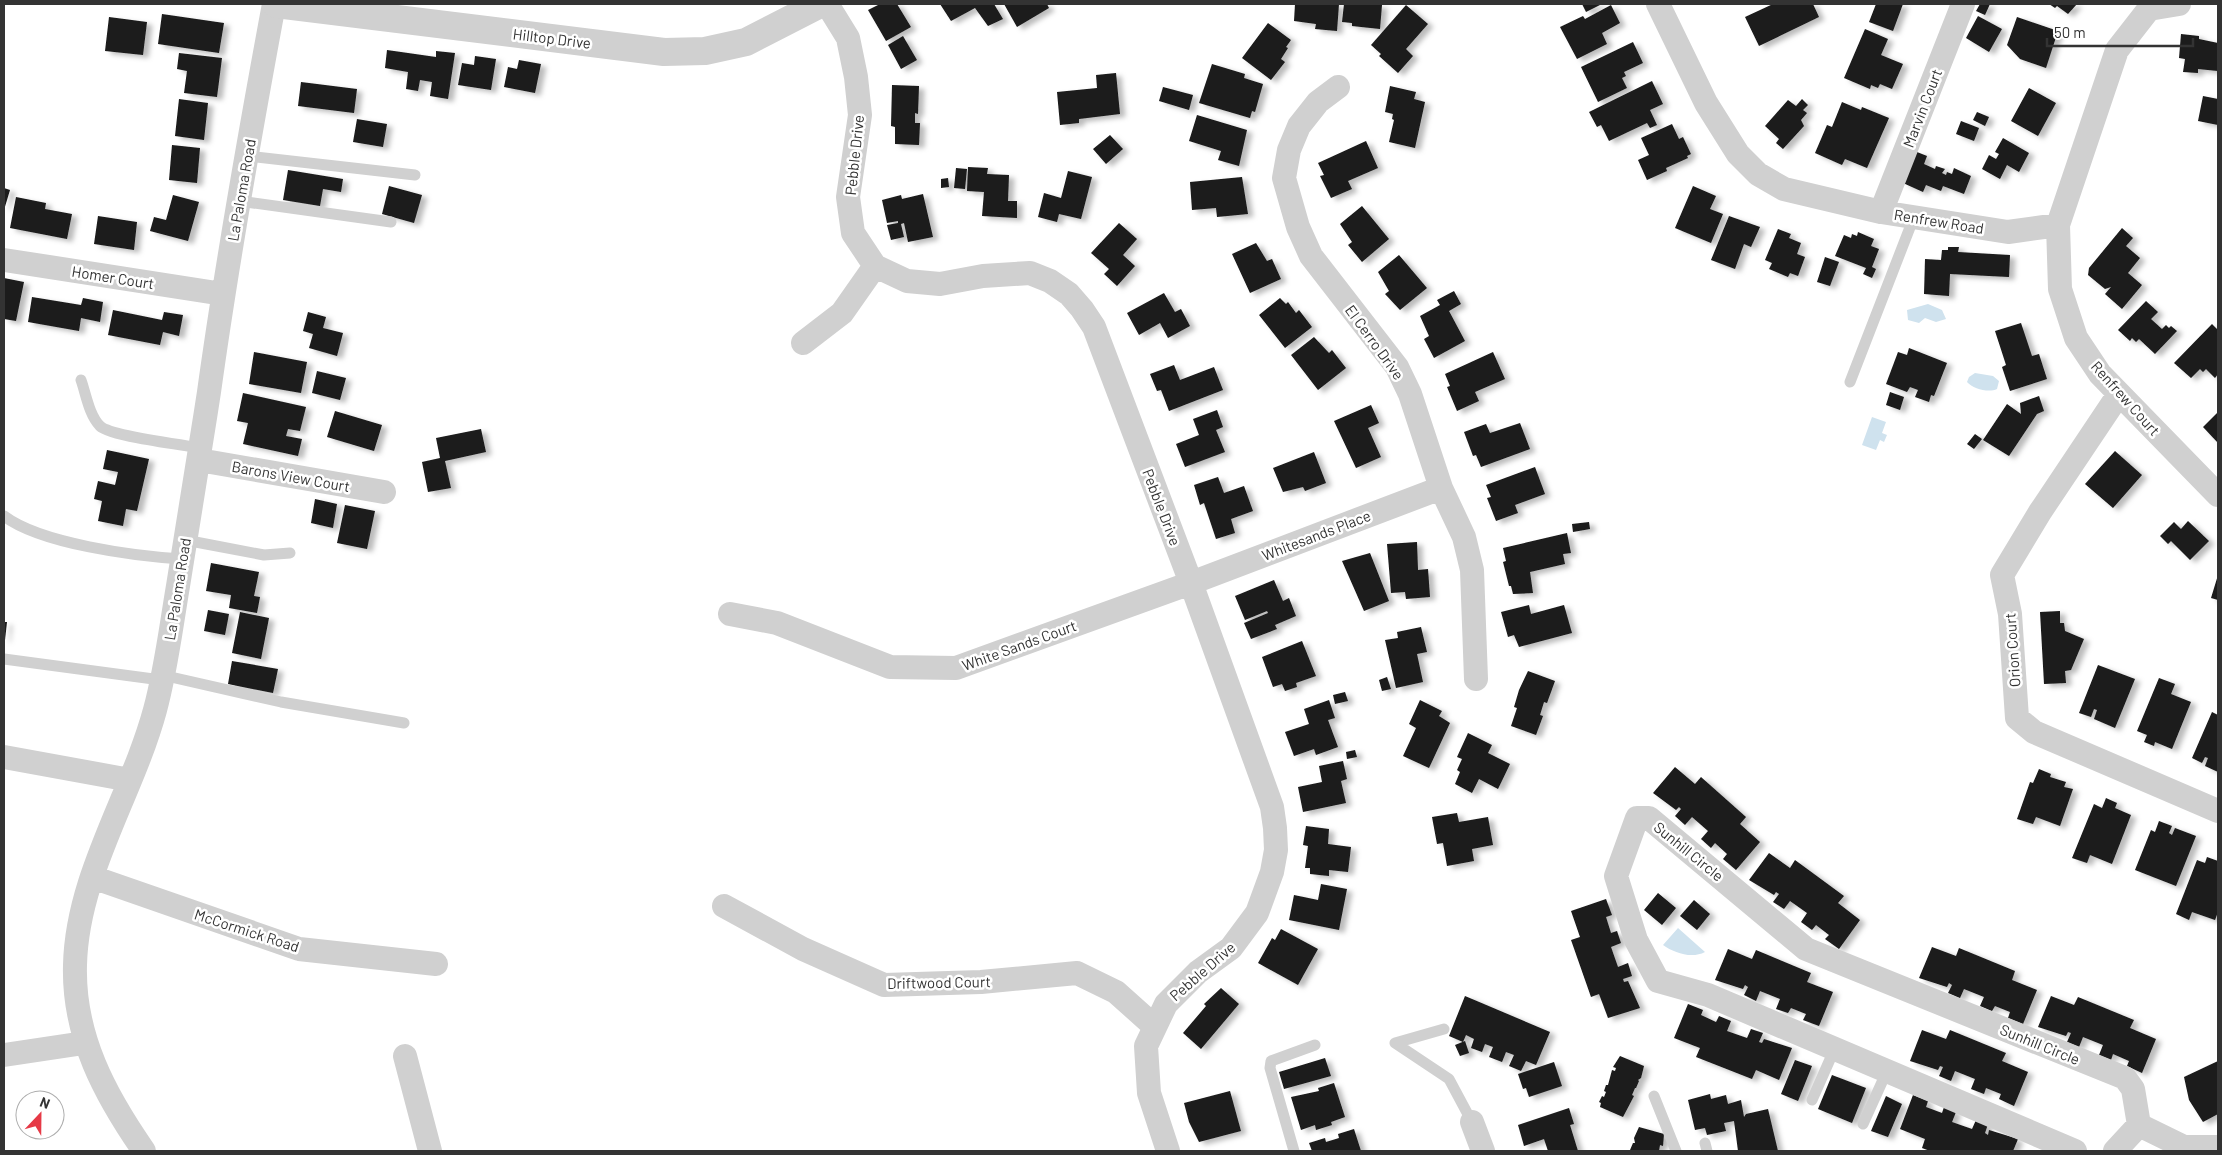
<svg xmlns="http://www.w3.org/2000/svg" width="2222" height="1155" viewBox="0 0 2222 1155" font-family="Barlow,sans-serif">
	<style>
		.water { fill: #cfe2ee }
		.building { fill: #1a1a1a; filter: url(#shadow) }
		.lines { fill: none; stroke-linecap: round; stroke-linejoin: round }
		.service { stroke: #d0d0d0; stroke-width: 11 }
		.minor { stroke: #d0d0d0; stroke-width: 24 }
		.tertiary { stroke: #d0d0d0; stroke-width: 28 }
		.labels { text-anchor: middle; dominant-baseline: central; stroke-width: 5; stroke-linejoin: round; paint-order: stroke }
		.street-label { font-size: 15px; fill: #333; stroke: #fff }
	</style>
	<defs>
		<filter id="shadow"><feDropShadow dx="5.5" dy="3" stdDeviation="2.5" flood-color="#0004"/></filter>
	</defs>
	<rect width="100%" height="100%" fill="#fff"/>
	<path class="water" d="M1928,304L1942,310L1946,319L1936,322L1925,318L1919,323L1908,320L1907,310Z
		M1975,373L1993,376L1999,381L1997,389C1989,393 1973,389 1967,382L1969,377Z
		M1872,417L1886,422L1882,433L1887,435L1884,442L1880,440L1876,450L1862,445Z
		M1678,928L1705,952C1692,959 1674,953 1663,945Z"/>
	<path class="building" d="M880,4H897L911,27L886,41L868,10Z
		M940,4H994L1003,19L988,26L975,8L951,21Z
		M1004,4H1047L1049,8L1017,27Z
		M1295,4H1339L1337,31L1315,29L1316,24L1294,21Z
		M1344,4L1382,5L1380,29L1352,26V23L1342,22Z
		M1582,4H1602L1586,12Z
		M1773,4H1813L1819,17L1759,46L1745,17Z
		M1876,4H1903L1893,31L1869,22Z
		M1980,4H1990L1985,15L1976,11Z
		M2049,4H2077L2068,14L2057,6L2055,8Z
		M1406,5L1428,24L1406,49L1413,56L1398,73L1379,56L1381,54L1371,45Z
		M1611,5L1620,23L1602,33L1607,44L1577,59L1560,27L1583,16L1585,19Z
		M162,14L224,23L219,53L158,44Z
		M1978,16L2002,29L1989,52L1966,38Z
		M109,17L147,22L143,55L105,51Z
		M2017,17L2058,31L2046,68L2020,59L2007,45Z
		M1268,23L1291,40L1286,47L1288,48L1281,59L1285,62L1271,80L1242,58Z
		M1865,29L1888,39L1881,55L1903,64L1892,89L1880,84L1878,88L1871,85L1870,89L1844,78Z
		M2181,34L2199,36V39L2218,43V71L2198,69V73L2183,72L2185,59L2179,58Z
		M903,36L917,60L901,69L888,45Z
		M1633,42L1643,63L1624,72L1626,76L1622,78L1627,88L1598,102L1581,67Z
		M387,50L436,57V51L455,53L448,99L430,96L432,82L420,80L418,91L406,89L408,72L385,68Z
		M179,53L222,58L217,97L184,93L187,71L177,69Z
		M475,56L496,59L491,90L458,85L462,63L474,65Z
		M519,60L541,64L535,93L504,87L508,67L517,69Z
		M1212,64L1245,74L1244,78L1263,84L1255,112L1252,111L1250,118L1199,103Z
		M1116,73L1120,114L1079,119V123L1060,125L1057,92L1097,88L1096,75Z
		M1652,81L1663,104L1650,110L1657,125L1650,128L1647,123L1609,141L1601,125L1597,127L1589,112Z
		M301,82L357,89L354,113L298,106Z
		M892,85L919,86L918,114L915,113V123H920L919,145L895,144V127L891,126Z
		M1390,86L1416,92L1414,99L1425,102L1415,148L1389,142L1394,120L1392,119L1393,114L1385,112Z
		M1163,87L1193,95L1189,110L1159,101Z
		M2029,88L2056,103L2038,136L2011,121Z
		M2203,96L2218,99V125L2198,121Z
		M179,99L208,103L204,140L175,136Z
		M1802,99L1808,105L1803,110L1807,113L1801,120L1804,126L1783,149L1776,143L1779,139L1765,126L1788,100L1796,106Z
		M1842,102L1861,110L1862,107L1889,118L1867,168L1845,159L1842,165L1815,153L1827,125L1832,127Z
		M1977,112L1989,117L1985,126L1973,120Z
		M1197,115L1247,130L1239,166L1218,160L1221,151L1189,141Z
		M357,119L387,124L383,147L353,142Z
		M1961,121L1979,128L1974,141L1956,134Z
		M1672,124L1679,139L1683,137L1691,154L1687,156L1688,158L1666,168L1667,171L1647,180L1638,160L1649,155L1641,138Z
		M1110,135L1123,149L1106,164L1093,149Z
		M2003,138L2029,153L2019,172L2007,165L2000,179L1982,169L1989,155L1996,159L1999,154L1995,152Z
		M1366,141L1378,168L1348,181L1352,189L1331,198L1320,176L1324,175L1318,163Z
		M172,145L200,148L197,183L169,180Z
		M1917,152L1927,156L1924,164L1935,169L1936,166L1945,169L1942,173L1946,175L1947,172L1952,174L1954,168L1971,176L1964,194L1943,186L1941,191L1926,185L1923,192L1903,183Z
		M968,167L988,168L987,174L1009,175L1008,201H1017V218L982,216L984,192L967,191Z
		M956,168L967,169L965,189L954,188Z
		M288,170L343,179L341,192L323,189L320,206L283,200Z
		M1068,171L1092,177L1081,219L1059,214L1057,222L1038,217L1044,193L1061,198Z
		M1242,177L1248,214L1217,217L1216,208L1192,210L1190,182Z
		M948,178L949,187L941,188V179Z
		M389,186L422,195L414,223L382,214Z
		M1693,186L1716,196L1710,209L1723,214L1711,243L1675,228Z
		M4,188L10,190L4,210Z
		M923,194L933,237L908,242L904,223L901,224L904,237L891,240L887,225L898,223V221L887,223L882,200L901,195L902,199Z
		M173,195L199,202L188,241L150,231L154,217L166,220Z
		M16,197L46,203L45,209L72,214L67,239L10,228Z
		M1362,206L1389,239L1362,262L1348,245L1352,242L1340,224Z
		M98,216L137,222L134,250L94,244Z
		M1729,216L1760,227L1751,247L1744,244L1735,269L1711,260Z
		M1119,223L1137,239L1123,255L1135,266L1117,286L1104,274L1109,269L1091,253Z
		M2122,228L2133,238L2126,246L2140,258L2128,273L2142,285L2122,309L2105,294L2111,287L2105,289L2088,275L2089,268Z
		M1778,229L1791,234L1789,238L1801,243L1797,254L1805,257L1798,276L1790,273L1788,277L1769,269L1772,263L1765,260Z
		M1858,232L1874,239L1871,246L1879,249L1872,267L1876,269L1872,278L1863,274L1866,268L1835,256L1844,235L1851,238L1852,234L1857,236Z
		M1256,243L1267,261L1272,259L1281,279L1250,293L1232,254Z
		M1948,247H1959L1958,252L2010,255L2009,277L1950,274L1949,296L1924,294L1925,259L1941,260L1942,250H1948Z
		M1399,255L1427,288L1400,310L1385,294L1389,291L1378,272Z
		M1825,257L1839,262L1830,286L1817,282Z
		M4,278L24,282L16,321L4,319Z
		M1454,291L1461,304L1449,311L1465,341L1434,358L1424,339L1429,336L1420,316L1440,305L1437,300Z
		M1164,293L1175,312L1181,309L1190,326L1168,338L1160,323L1139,335L1127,313Z
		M32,297L81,305L83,298L103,302L100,322L81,318L79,331L28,322Z
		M1280,298L1286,304L1288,302L1296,313L1299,310L1312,327L1285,348L1259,315Z
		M2146,301L2158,312L2151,319L2162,329L2166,325L2169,328L2171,326L2177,331L2155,354L2139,339L2136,342L2132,338L2130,341L2118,330Z
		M113,310L162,320L164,312L183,315L179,336L163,332L160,345L108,335Z
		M308,312L326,317L323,328L343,333L337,356L309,348L313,334L303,331Z
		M2021,323L2032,356L2039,354L2047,379L2010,391L2002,367L2006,365L1995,331Z
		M2212,324L2218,330V374L2215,378L2206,369L2203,372L2200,369L2191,378L2174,363Z
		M1314,337L1329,353L1332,350L1346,368L1318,390L1291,355Z
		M1909,348L1947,363L1934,396L1931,395L1929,402L1915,397L1918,390L1910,387L1907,392L1886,384L1898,352L1907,355Z
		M254,352L307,362L301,393L249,384Z
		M1493,352L1505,379L1475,392L1479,401L1457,411L1447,387L1450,386L1445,374Z
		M1174,365L1180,380L1214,367L1223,390L1169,411L1161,390L1157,391L1150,374Z
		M317,371L346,378L340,400L312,393Z
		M1890,392L1904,397L1900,410L1886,405Z
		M243,393L306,407L300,431L288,429L286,436L302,439L298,456L243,444L248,423L237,421Z
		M2039,396L2044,411L2037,414L2009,456L1983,440L2007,404L2021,414L2020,403Z
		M1371,405L1379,423L1368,428L1381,457L1356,468L1334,421Z
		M1217,410L1223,427L1216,430L1225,452L1185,467L1176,444L1199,435L1193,419Z
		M335,411L382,425L374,451L327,437Z
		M2218,412V443L2203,427Z
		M1520,423L1530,449L1481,467L1476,455L1473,456L1464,432L1486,424L1490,433Z
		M481,429L486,452L445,461L451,488L428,492L422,462L440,458L436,438Z
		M1975,434L1982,439L1974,449L1967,444Z
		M107,450L149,459L137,511L126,509L123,526L98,521L102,501L94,499L98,481L115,485L118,472L103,469Z
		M2115,451L2142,475L2113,508L2085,484Z
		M1314,452L1326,483L1305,491L1303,487L1283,492L1273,468Z
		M1535,467L1545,494L1515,505L1518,513L1496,521L1487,498L1491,497L1486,485Z
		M1218,477L1224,493L1244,486L1253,511L1231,519L1235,533L1216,539L1204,503L1200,505L1194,485Z
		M315,499L337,504L333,528L311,523Z
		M345,505L375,511L367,549L337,543Z
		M2188,521L2209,541L2190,560L2171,541L2168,544L2160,536L2174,522L2181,529Z
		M1589,522L1590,529L1573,532L1572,524Z
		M1567,533L1571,553L1563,554L1565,564L1530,572L1533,593L1513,594L1511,586H1509L1503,562L1506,561L1503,548Z
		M1417,542L1418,570L1428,569L1430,597L1406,599L1405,592L1391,593L1387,544Z
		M1370,553L1389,601L1364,611L1342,561Z
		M211,563L259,572L254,596L260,597L257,613L229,608L231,595L206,591Z
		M2218,575V600L2211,598Z
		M1274,580L1283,601L1289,598L1296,616L1275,625L1277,629L1251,639L1244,623L1268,613L1267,611L1245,620L1235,596Z
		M1529,605L1531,614L1564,605L1572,633L1519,647L1514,635L1508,637L1501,612Z
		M208,610L229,614L225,635L204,631Z
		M2060,611V623H2064L2065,631L2084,639L2071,670L2065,671L2066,683L2044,684L2040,612Z
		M240,612L269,618L261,659L232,653Z
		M4,622H7L5,640H4Z
		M1421,627L1427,652L1417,654L1423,682L1396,688L1385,640L1398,638L1397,632Z
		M1302,641L1316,676L1296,683L1297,687L1285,691L1282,684L1273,687L1262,657Z
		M232,661L278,669L273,693L228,684Z
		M2098,665L2135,679L2115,728L2094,719L2097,710L2094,709L2091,717L2079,713Z
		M1528,671L1555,681L1547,703L1544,702L1540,715L1543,716L1536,735L1511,726L1517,708L1514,707L1519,690Z
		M1387,677L1391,689L1382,691L1379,680Z
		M2159,678L2175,684L2171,694L2191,702L2172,749L2155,742L2154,746L2144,742L2147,735L2137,731Z
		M1345,692L1348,701L1335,704L1333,695Z
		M1329,700L1335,718L1328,720L1338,747L1316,755L1314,749L1294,756L1285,732L1309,724L1304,709Z
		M1420,700L1442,711L1439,716L1450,723L1429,768L1403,756L1416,728L1409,724Z
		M2212,712L2218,715V772L2205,766L2208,758L2205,757L2202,763L2192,758Z
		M1468,733L1492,745L1488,753L1510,764L1498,789L1479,779L1472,793L1455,784L1460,772L1457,770L1462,759L1457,757Z
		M1355,750L1357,757L1347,759L1346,752Z
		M1343,761L1347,779L1341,781L1346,803L1303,812L1298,787L1322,782L1319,766Z
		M1675,767L1695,784L1701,777L1746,817L1740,824L1760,842L1736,870L1723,859L1727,854L1715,843L1711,848L1701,839L1708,831L1692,817L1685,825L1675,816L1681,809L1679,807L1676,810L1653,793Z
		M2039,769L2051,774L2050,777L2066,782L2064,787L2073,789L2060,826L2036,817L2033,824L2017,819L2030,782L2033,783Z
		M2106,798L2117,803L2115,808L2131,815L2112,864L2090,855L2087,863L2072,858L2094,804L2102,808Z
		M1457,813L1459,822L1488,817L1493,845L1472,849L1474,861L1447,866L1443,843L1437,844L1432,817Z
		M2159,821L2172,826L2169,833L2172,835L2175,828L2196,836L2176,886L2135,870L2151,830L2155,832Z
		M1306,826L1329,829L1328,844L1351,847L1348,872L1329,870V876L1310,874V868H1305L1308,846L1303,845Z
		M1769,853L1790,868L1795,860L1844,896L1838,903L1860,920L1839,949L1825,939L1829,935L1816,925L1812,930L1801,922L1807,913L1790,901L1784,909L1773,902L1779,894L1776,892L1774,895L1749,880Z
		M2207,857L2218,861V912L2215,920L2192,912L2189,920L2176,914L2197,860L2205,863Z
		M1321,884L1347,889L1339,930L1289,920L1294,895L1318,900Z
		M1658,893L1676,908L1662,925L1644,910Z
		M1606,899L1612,915L1606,917L1611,933L1617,931L1621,943L1611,947L1618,967L1628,963L1632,976L1623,979L1624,982L1628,981L1640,1008L1608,1018L1599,994L1591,997L1571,940L1580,937L1571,911Z
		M1694,900L1710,914L1697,930L1680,916Z
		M1281,929L1318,949L1298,985L1258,963L1272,938L1275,940Z
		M1932,947L1956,956L1959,948L2015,971L2012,980L2037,990L2023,1024L2008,1018L2010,1012L1995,1006L1992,1011L1980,1006L1984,997L1964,989L1960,998L1948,993L1952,985L1949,983L1947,987L1919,978Z
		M1728,949L1752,959L1756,950L1811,973L1807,982L1833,992L1819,1026L1803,1020L1806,1014L1791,1008L1788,1013L1776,1009L1780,999L1760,991L1756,1001L1744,995L1748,987L1745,985L1743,989L1715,980Z
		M1221,988L1239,1004L1201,1049L1183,1033L1206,1006L1204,1004Z
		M1465,996L1550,1032L1536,1065L1526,1061L1521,1071L1509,1066L1514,1055L1506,1052L1502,1062L1489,1057L1493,1047L1485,1044L1482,1052L1471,1048L1474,1039L1466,1035L1463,1042L1449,1036Z
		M2051,996L2074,1005L2078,997L2134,1020L2130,1028L2156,1039L2142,1073L2127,1066L2129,1061L2113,1054L2111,1060L2099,1055L2103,1045L2083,1037L2079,1047L2067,1042L2071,1033L2068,1032L2066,1036L2038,1027Z
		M1688,1004L1703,1010L1701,1015L1716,1022L1719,1016L1731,1021L1727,1031L1747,1038L1751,1029L1763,1033L1759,1042L1762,1043L1764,1039L1792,1048L1779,1080L1756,1070L1752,1079L1696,1057L1700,1048L1674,1038Z
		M1922,1030L1946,1039L1950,1030L2006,1053L2002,1061L2028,1072L2014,1106L1999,1099L2001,1094L1986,1088L1984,1094L1971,1089L1975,1079L1955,1071L1951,1081L1939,1076L1943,1067L1940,1066L1938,1070L1910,1061Z
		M1465,1041L1469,1053L1460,1056L1455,1045Z
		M1620,1056L1644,1066L1641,1078L1638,1080L1639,1081L1636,1088H1635L1632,1095L1634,1096L1623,1117L1600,1107L1601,1103L1599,1102L1602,1096L1604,1097L1606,1092L1604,1091L1606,1085H1608L1612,1070L1615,1071L1616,1068L1613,1067Z
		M1325,1058L1331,1076L1284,1089L1279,1072Z
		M1795,1060L1812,1066L1798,1101L1781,1094Z
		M2218,1061V1114L2203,1122L2189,1100L2184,1077Z
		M1554,1062L1562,1086L1529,1097L1526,1088L1523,1089L1518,1074Z
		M1832,1075L1866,1088L1852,1123L1818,1109Z
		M1334,1083L1345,1117L1331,1122L1332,1125L1316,1130L1315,1125L1301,1130L1291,1097L1319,1091L1318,1088Z
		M1230,1091L1241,1131L1199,1142L1189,1122L1184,1103Z
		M1710,1094L1711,1099L1726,1095L1728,1104L1741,1100L1744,1117L1746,1114L1768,1109L1778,1151H1738L1734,1121L1724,1123L1726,1131L1707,1135L1705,1128L1695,1130L1688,1100Z
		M1913,1095L1928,1101L1926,1107L1942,1113L1944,1107L1956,1112L1952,1122L1972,1129L1976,1120L1988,1124L1985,1133L1988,1135L1989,1130L2018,1139L2013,1151H1930L1922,1148L1925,1139L1900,1129Z
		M1886,1096L1902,1104L1888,1137L1871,1131Z
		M1569,1108L1574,1124L1570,1125L1578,1151H1548L1544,1139L1524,1146L1518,1125Z
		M1639,1127L1664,1134L1663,1146L1660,1145L1659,1151L1630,1150L1633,1143H1635L1634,1138Z
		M1354,1129L1361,1151H1312L1309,1143L1325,1138L1326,1142L1339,1138L1338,1134Z"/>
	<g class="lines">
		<path class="service" d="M247,156L415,175
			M239,201L391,222
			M81,380C86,394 89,415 100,426C110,436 182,445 201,448
			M1850,382L1914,217
			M4,516C41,544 135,556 182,559
			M185,540L264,555L290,553
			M4,659L161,680
			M162,675L281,702L404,723
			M1444,1029L1395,1043L1449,1079L1472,1122
			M1654,1096L1676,1151
			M1812,1100L1835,1048
			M1863,1124L1887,1071
			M1705,1143L1707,1151
			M1294,1151L1270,1068L1271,1061L1315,1045"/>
		<path class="minor" d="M827,4L848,38L856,77L860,115L848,197L853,233L875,266L907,281L940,284L983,276L1030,273L1050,281L1069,294L1082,309L1094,327L1191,583L1272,807L1275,828L1276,850L1272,872L1257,913L1231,948L1198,972L1166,1004L1146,1046L1149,1093L1168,1151
			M1658,4L1706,103L1738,154L1758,174L1784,189L1881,212L2008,232L2058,225
			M2179,4L2149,9L2117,50L2058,225L2060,289L2076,338L2100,374L2218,495
			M1338,87L1318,102L1299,126L1289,150L1284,178L1298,227L1311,256L1397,367L1410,394L1441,488L1464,537L1472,570L1476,679
			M1881,212L1963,4
			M4,260L223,294
			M803,343L842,313L875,266
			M2119,394L2040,512L2002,575L2010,614L2017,718L2034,732L2218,811
			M199,460L384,492
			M730,614L777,623L890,667L956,668L1191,583L1441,488
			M4,757L130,780
			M92,877L299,949L436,964
			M724,906L803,949L884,985L981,982L1077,973L1116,992L1154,1026
			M4,1055L84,1043
			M405,1056L430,1151
			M1472,1122L1483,1151
			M2139,1125L2184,1147H2218
			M144,1151C105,1095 73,1036 75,965C77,875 132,795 155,710C166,670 171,627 178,586C188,522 199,457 209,392C227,262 250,133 274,4
			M2075,1151L1708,995L1658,981L1636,940L1616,876L1637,818H1649L1806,949L2125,1078L2133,1089L2139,1125
			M2115,1151L2139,1125"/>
		<path class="tertiary" d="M276,4L664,52L705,51L746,42L820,4"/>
	</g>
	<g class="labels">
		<g class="street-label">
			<text transform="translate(552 38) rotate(7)">Hilltop Drive</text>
			<text transform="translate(1922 108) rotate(-69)">Marvin Court</text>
			<text transform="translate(854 155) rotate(-84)">Pebble Drive</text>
			<text transform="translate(241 190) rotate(-80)">La Paloma Road</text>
			<text transform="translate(1939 221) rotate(9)">Renfrew Road</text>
			<text transform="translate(113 277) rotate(9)">Homer Court</text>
			<text transform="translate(1375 342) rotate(54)">El Cerro Drive</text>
			<text transform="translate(2126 398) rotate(48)">Renfrew Court</text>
			<text transform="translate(291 476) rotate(10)">Barons View Court</text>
			<text transform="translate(1162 507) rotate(69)">Pebble Drive</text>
			<text transform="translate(1316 535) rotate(-21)">Whitesands Place</text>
			<text transform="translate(177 589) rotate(-81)">La Paloma Road</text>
			<text transform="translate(1019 645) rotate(-20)">White Sands Court</text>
			<text transform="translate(2012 650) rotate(-94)">Orion Court</text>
			<text transform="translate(1689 851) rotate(39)">Sunhill Circle</text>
			<text transform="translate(247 930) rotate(18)">McCormick Road</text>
			<text transform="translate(1202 971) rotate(-41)">Pebble Drive</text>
			<text transform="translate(939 982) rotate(-1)">Driftwood Court</text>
			<text transform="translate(2040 1044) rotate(22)">Sunhill Circle</text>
		</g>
	</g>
	<rect width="2222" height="1155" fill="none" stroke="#333333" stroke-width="10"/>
	<g transform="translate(40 1115) rotate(22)"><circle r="24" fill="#ffffff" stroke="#adadad"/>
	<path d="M0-4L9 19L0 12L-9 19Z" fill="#e63946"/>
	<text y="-8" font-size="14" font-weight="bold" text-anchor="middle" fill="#333333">N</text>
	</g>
	<path d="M2047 38v8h146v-8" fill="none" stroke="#333333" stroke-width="2.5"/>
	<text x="2054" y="38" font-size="15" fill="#333333" stroke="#ffffff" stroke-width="4" paint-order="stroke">50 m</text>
</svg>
